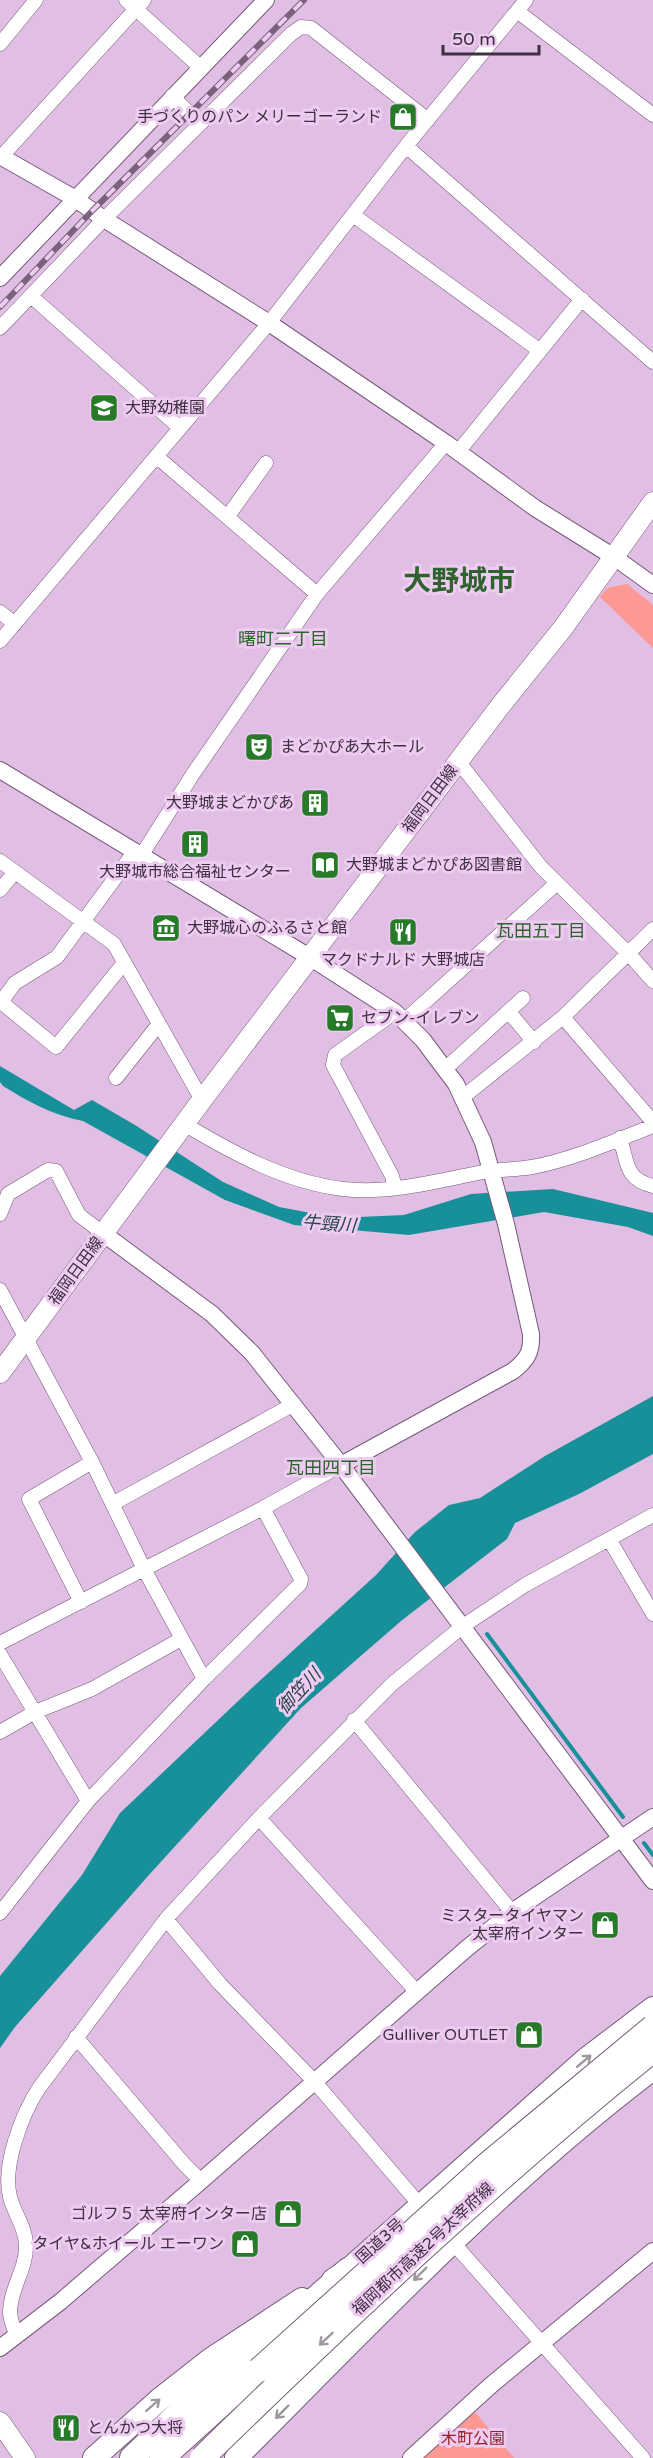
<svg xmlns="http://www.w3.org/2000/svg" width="653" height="2458" viewBox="0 0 653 2458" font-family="'Varela Round','Noto Sans JP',sans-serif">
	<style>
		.green { fill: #fd9893 }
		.water { fill: #179099 }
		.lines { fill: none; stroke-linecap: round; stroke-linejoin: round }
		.stream { stroke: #179099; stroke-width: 4 }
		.minor-casing { stroke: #77597a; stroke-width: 15 }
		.tertiary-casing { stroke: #77597a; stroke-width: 18 }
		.secondary-casing { stroke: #77597a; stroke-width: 21 }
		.trunk-casing { stroke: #77597a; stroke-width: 24 }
		.motorway-casing { stroke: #77597a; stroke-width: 26 }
		.minor { stroke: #fff; stroke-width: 14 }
		.tertiary { stroke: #fff; stroke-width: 16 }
		.secondary { stroke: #fff; stroke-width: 20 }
		.trunk { stroke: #fff; stroke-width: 22 }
		.motorway { stroke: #fff; stroke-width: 24 }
		.rail-casing { stroke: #78637a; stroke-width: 6 }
		.rail { stroke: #eecbf1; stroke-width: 4; stroke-dasharray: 11; stroke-linecap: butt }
		.motorway-bridge-casing { stroke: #77597a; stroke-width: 26; stroke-linecap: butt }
		.motorway-bridge { stroke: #fff; stroke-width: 24 }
		.oneway { stroke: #9e989f }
		.labels { text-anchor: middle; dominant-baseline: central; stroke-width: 6; stroke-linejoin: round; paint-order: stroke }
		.poi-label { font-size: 16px; fill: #3d303f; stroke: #eecbf1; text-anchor: end }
		.street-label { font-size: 16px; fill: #3d303f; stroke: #eecbf1 }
		.park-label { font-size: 16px; fill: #982229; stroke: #eecbf1 }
		.neighbourhood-label { font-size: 18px; fill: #2f632e; stroke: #eecbf1 }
		.water-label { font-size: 18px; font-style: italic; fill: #244447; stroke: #eecbf1 }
		.town-label { font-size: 28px; font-weight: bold; fill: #2f632e; stroke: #eecbf1 }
	</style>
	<rect width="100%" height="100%" fill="#e1bfe4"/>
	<path class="green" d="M627,584L653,605V648L600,597L607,588Z
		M475,2412L514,2458H424Z"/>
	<path class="water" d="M0,1066L74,1110L92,1100L135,1125L223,1182L279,1207L337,1218L404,1215L471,1194L553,1189L653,1213V1236L628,1227L544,1212L409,1235L294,1225L225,1200L83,1121C52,1115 29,1102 3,1086L0,1082Z
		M653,1396V1454L579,1494L515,1523L507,1539L401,1621L301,1708L148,1876L15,2027L0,2048V1976L82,1875L120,1813L254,1686L376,1575L415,1532L449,1505L480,1498L545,1456Z"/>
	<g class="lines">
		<path class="stream" d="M487,1634L623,1817
			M644,1843L653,1855"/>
		<g class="minor-casing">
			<path id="minor" d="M126,0L200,67
				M517,11L653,115
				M0,44L36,0
				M172,96L199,123
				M406,146L653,362
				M1,157L144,0
				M353,215L539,350
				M31,296L180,428
				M0,328L104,219L291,34L301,27L311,28L428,120
				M458,452L582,299
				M156,456L317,594
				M228,516L266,463
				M0,612L15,624
				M0,641L269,323L406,146L526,0
				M458,761L541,867L629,954L653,981
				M141,856L193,774L317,594L446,443
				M0,861L114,944L202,1100
				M0,890L15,872
				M124,963L56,1047L1,1002L15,983L57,957L135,851
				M509,1012L534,1042
				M563,1017L653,1122
				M404,1021L557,883
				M445,1069L523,998
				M116,1078L159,1024
				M463,1097L563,1017L653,929
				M184,1124C233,1153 285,1182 343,1189C388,1194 434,1182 478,1173C496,1169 515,1170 532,1167C574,1159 614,1141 653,1126
				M620,1138C628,1164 625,1179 653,1186
				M395,1188L392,1176L333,1065L335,1055L395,1012
				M0,1214L8,1194L48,1170L56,1171L79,1215L104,1234
				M0,1290L92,1462L144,1569L204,1679
				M114,1503L294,1404
				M609,1539L653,1614
				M81,1602L29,1499L92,1462
				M0,1643L263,1508L341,1465
				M0,1654L88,1801
				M354,1720L512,1912
				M0,1732L35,1712L92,1689L181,1639
				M259,1818L416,1991
				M0,1913L88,1801L204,1679L300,1584L301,1579L263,1508
				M166,1919L220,1984L314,2081L425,2211
				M76,2037L184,2164L201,2181
				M448,2237L643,2458
				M16,2335C14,2327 10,2320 10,2312C10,2289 27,2268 26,2245C26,2228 14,2213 10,2197C2,2166 22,2114 39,2088L166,1919L259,1818L392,1684L463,1626L525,1585L653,1515"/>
		</g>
		<g class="tertiary-casing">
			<path id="tertiary" d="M0,156L74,198L104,219L269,323L446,443L535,508L614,557L653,585
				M0,278L266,0
				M0,770L311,958L395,1012L423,1040L456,1084L483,1142L506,1224L531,1334C532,1352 527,1360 513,1371L341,1465
				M104,1234L212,1314L252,1353L341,1465L653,1881
				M0,2348L60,2302L201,2181L466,1949L512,1912L653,1817
				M411,2458L490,2386L653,2251"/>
		</g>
		<g class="secondary-casing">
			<path id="secondary" d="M0,1373L202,1100L501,705L563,628L653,502
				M0,2422L25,2458"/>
		</g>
		<g class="trunk-casing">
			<path id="trunk" d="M333,2280L348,2270L586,2059L653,2008
				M94,2458L160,2399L211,2359L302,2299
				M236,2458C370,2324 501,2184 653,2069"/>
		</g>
		<g class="motorway-casing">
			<path id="motorway" d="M132,2458L204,2389L274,2335L348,2270
				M162,2458L259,2370"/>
		</g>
		<use href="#minor" class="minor"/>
		<use href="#tertiary" class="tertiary"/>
		<use href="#secondary" class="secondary"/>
		<use href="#trunk" class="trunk"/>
		<use href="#motorway" class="motorway"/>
		<g class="rail-casing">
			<path id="rail" d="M0,307L92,211L304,0"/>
		</g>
		<use href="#rail" class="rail"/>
		<g class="motorway-bridge-casing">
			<path id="motorway-bridge" d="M259,2370L489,2163L653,2027
				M202,2458C347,2317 495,2177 653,2050"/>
		</g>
		<use href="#motorway-bridge" class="motorway-bridge"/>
	</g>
	<defs><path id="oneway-shaft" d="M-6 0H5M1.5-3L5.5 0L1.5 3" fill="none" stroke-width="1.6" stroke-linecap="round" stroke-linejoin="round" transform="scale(1.5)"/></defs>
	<g class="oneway">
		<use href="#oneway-shaft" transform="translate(584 2061) rotate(-40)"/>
		<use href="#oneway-shaft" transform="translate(420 2274) rotate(135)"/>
		<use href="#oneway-shaft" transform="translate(326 2339) rotate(137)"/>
		<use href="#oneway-shaft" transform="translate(153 2405) rotate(-41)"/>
		<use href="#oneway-shaft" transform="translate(282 2412) rotate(135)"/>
	</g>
	<defs>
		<g id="shop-square" transform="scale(1.5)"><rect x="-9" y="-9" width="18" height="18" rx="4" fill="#277b28" stroke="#eecbf1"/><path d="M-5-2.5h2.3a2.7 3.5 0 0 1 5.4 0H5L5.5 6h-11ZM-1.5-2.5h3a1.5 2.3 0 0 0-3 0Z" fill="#fff"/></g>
		<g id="school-square" transform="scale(1.5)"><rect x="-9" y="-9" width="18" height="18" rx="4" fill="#277b28" stroke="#eecbf1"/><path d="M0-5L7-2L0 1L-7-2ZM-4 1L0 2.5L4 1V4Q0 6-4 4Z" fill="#fff"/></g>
		<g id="theatre-square" transform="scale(1.5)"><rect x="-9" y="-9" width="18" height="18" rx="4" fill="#277b28" stroke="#eecbf1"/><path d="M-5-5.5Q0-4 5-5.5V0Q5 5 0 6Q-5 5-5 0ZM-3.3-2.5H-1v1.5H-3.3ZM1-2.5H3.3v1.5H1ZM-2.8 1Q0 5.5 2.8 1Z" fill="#fff"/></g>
		<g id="building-square" transform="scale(1.5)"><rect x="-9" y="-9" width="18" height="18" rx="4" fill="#277b28" stroke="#eecbf1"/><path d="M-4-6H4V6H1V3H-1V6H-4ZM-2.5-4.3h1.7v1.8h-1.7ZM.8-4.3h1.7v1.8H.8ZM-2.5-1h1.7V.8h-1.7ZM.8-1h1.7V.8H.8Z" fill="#fff"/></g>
		<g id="library-square" transform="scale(1.5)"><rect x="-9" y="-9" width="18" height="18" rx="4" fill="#277b28" stroke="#eecbf1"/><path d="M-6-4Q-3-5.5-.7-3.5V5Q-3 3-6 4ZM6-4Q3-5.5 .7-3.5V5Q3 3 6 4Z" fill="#fff"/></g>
		<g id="museum-square" transform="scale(1.5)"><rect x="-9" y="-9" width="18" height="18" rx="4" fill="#277b28" stroke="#eecbf1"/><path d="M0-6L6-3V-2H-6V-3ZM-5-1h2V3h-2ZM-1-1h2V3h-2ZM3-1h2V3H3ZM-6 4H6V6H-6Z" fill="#fff"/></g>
		<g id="restaurant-square" transform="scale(1.5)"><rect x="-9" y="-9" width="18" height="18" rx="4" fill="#277b28" stroke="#eecbf1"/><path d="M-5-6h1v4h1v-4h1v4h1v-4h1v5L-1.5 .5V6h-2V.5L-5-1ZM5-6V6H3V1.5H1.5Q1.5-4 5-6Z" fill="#fff"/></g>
		<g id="supermarket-square" transform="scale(1.5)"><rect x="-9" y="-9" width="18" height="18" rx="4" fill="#277b28" stroke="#eecbf1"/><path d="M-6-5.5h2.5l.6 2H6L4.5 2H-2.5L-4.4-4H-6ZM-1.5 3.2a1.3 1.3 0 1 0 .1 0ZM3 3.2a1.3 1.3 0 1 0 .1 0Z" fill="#fff"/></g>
	</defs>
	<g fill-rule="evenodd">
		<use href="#shop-square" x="403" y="117"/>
		<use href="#school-square" x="104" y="408"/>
		<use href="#theatre-square" x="259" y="747"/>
		<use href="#building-square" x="315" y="803"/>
		<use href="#building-square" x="195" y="844"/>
		<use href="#library-square" x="325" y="865"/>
		<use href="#museum-square" x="166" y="928"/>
		<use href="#restaurant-square" x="403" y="932"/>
		<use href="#supermarket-square" x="340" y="1018"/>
		<use href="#shop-square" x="605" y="1925"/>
		<use href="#shop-square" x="529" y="2035"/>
		<use href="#shop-square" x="288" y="2214"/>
		<use href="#shop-square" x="245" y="2244"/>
		<use href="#restaurant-square" x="66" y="2428"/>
	</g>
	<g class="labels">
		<g class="poi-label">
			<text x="382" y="117">手づくりのパン メリーゴーランド</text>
			<text x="125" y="408" text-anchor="start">大野幼稚園</text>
			<text x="280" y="747" text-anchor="start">まどかぴあ大ホール</text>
			<text x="294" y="803">大野城まどかぴあ</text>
			<text x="346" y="865" text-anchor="start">大野城まどかぴあ図書館</text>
			<text x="195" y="872" text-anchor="middle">大野城市総合福祉センター</text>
			<text x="187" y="928" text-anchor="start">大野城心のふるさと館</text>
			<text x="403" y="960" text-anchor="middle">マクドナルド 大野城店</text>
			<text x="361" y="1018" text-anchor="start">セブン-イレブン</text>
			<text x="584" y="1916">ミスタータイヤマン<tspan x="584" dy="18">太宰府インター</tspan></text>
			<text x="508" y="2035">Gulliver OUTLET</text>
			<text x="267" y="2214">ゴルフ５ 太宰府インター店</text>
			<text x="224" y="2244">タイヤ&amp;ホイール エーワン</text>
			<text x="87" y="2428" text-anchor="start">とんかつ大将</text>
		</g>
		<g class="street-label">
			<text transform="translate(430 799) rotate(-53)">福岡日田線</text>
			<text transform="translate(76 1271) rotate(-54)">福岡日田線</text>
			<text transform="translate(380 2241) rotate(-42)">国道3号</text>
			<text transform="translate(423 2249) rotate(-43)">福岡都市高速2号太宰府線</text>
		</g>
		<g class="park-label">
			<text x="473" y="2439">木町公園</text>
		</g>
		<g class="neighbourhood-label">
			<text x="283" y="639">曙町二丁目</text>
			<text x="541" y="931">瓦田五丁目</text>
			<text x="331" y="1468">瓦田四丁目</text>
		</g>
		<g class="water-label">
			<text transform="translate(329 1224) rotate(4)">牛頸川</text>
			<text transform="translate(299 1691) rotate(-47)">御笠川</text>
		</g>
		<g class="town-label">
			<text x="459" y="581">大野城市</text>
		</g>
	</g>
	<path d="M443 45v9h96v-9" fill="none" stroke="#3d303f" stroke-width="3"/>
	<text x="452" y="45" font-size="18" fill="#3d303f" stroke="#eecbf1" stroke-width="4.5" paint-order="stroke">50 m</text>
</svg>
